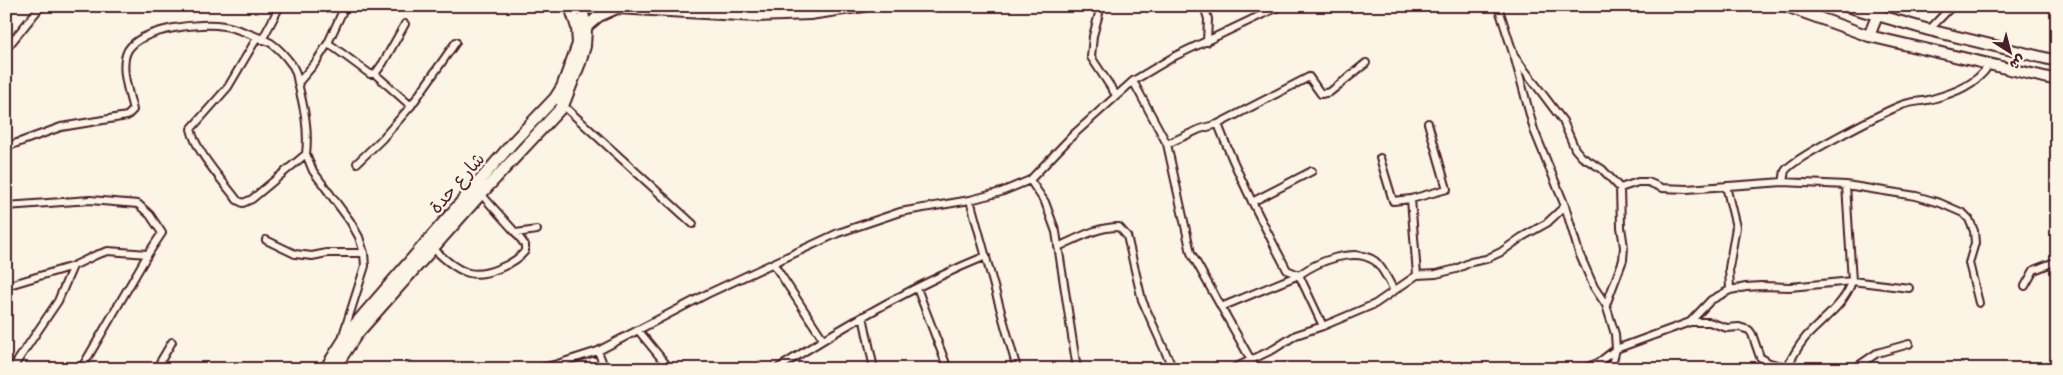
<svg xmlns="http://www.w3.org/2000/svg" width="2063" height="375" viewBox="0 0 2063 375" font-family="Itim,'Playpen Sans Arabic',sans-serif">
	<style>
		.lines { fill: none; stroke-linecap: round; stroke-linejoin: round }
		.minor-casing { stroke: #4a1f2b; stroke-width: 10 }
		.primary-casing { stroke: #4a1f2b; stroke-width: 14 }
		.minor { stroke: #fcf5e5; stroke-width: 6 }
		.primary { stroke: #fcf5e5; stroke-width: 10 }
		.labels { text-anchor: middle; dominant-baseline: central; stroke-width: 5; stroke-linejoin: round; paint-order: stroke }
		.street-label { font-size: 18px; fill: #4a1f2b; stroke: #fcf5e5 }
	</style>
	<rect width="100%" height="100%" fill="#fcf5e5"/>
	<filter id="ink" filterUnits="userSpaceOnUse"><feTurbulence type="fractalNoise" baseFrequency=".02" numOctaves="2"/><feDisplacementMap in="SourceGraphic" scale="10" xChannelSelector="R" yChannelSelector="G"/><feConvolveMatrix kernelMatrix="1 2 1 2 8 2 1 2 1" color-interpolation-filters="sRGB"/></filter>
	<g filter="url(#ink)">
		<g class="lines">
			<g class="minor-casing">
				<path id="minor" d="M345,6L328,43L370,74H375L383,63L405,24
					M1101,6L1093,36L1091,57L1116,95
					M1204,6L1208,19L1207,42
					M1498,6L1514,56L1563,121L1575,149L1582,157L1602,169L1620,188L1621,227L1624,247L1623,260L1606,305L1615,334L1616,349L1611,369
					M1929,30L1952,6
					M262,40L280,6
					M6,49L41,6
					M1515,59L1534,130L1565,206L1579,253L1594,287L1606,305
					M375,74L411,106
					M1133,81L1167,144L1191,253L1256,369
					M298,83L316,62L328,43
					M555,98L693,224
					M1218,124C1237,174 1262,222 1287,270L1299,275L1323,326
					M1167,144L1200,129L1218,124L1309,77L1321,94L1330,92L1366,63
					M6,147L61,127L127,116L133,110C129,93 119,66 128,50C142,28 201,22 224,26C234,27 263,39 271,43C278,48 287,58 292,65C296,70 297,77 298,83C304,108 309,129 306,154L252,199L243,203L237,200C222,180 196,152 191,129L228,87L257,38
					M306,154L313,171L350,221L359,237L364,253L365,266L343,335
					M1380,158L1393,201L1411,199L1447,189L1428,123
					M357,163L382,139L411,106L456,42
					M1030,180L1045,202L1056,232L1077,369
					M1783,182C1784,179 1784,174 1785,171C1793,158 1884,112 1902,105C1911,101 1922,102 1932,99C1954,93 1976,85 1989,65
					M1726,186L1736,227L1729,268L1730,290
					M1620,188L1638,182H1648L1662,188L1687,189L1783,182L1846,185L1916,196L1940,203L1963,213L1969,219L1974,231L1975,243L1969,263L1979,303
					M481,194L516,233L537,230
					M1411,199L1417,275
					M970,200L1017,369
					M1252,202L1312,171
					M6,206L90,200L138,204L150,215L162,233L148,254L108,251L96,255L73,266L6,286
					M266,240L295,254L312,256L327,253H364
					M1058,247C1078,238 1096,227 1119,227L1127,236L1142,300L1173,369
					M434,249C443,258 456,270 469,273C485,277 515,264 525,251V245L516,233
					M773,263L823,339
					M2025,286L2034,270L2057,261
					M917,288L948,369
					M1221,307L1299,275C1317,262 1354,246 1375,261C1383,268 1389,281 1394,291
					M863,316L874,369
					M1690,322L1711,300L1730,290L1746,287L1761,286L1790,287L1852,281L1909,288
					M638,330L670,369
					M598,351L605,369
					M1787,368C1792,357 1798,347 1805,338C1821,320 1845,305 1852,281L1846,185
					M12,369L58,301L73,266
					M81,369L148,254
					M156,369L172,342
					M536,369L554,365L598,351L707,294L838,233L900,212L970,200L1001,192L1030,180L1073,135L1133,81L1175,56L1280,6
					M777,369C843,326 912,286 986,256
					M1232,369L1274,349L1296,335L1323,326L1375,304L1417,275L1436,274L1456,269L1471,262L1486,259L1501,252L1522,237L1547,223L1565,206
					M1582,369L1598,363L1616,349L1690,322H1709L1727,328L1739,327L1749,330L1752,334L1760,357L1769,363L1796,369
					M1846,369L1858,366L1877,353L1909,344"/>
			</g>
			<g class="primary-casing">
				<path id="primary" d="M758,6H760
					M1786,6L1869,36L2057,80
					M1846,6L1929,30L2057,61
					M586,27L599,16L617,8L756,16L810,14L864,6
					M1869,36L1877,16
					M325,369L350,330L515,140L555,98L562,87L578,44L577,28L570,6
					M334,369L357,334L481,194L563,106L580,63L585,46L586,30L582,6"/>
			</g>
			<use href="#minor" class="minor"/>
			<use href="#primary" class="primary"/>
		</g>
	</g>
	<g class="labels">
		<g class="street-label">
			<text transform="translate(457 183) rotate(-49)">شارع حدة</text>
		</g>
	</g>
	<rect width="2063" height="375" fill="none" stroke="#fcf5e5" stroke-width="25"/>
	<rect x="12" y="12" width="2038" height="350" fill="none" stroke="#4a1f2b" stroke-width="2" filter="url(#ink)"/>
	<g transform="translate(2010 52) rotate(144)" stroke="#fcf5e5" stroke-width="4" paint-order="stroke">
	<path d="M0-4L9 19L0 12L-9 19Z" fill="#4a1f2b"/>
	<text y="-8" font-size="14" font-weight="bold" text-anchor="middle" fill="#4a1f2b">ش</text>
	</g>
</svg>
